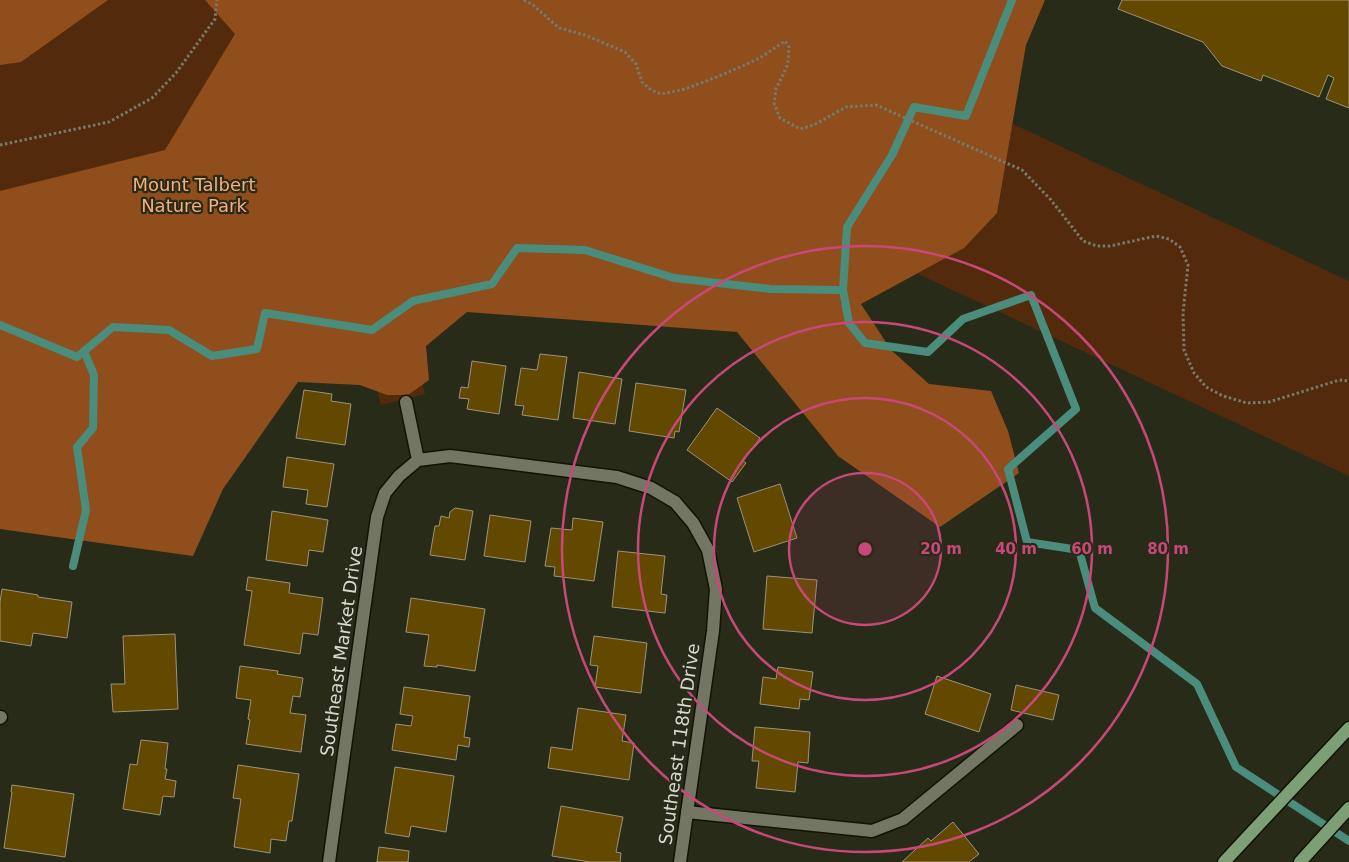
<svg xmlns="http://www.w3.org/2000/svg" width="1349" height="862" viewBox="0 0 1349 862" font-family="'DejaVu Sans',sans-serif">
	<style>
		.green { fill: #532b0c }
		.forest { fill: #904e1c }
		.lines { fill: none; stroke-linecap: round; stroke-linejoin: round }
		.stream { stroke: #4b8d7c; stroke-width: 8 }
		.building { fill: #634800; stroke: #9c927e }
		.lane-casing { stroke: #121304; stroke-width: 15 }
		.street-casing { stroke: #121304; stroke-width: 15 }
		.primary-casing { stroke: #121304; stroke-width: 15 }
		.path { stroke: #787a6b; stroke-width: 3; stroke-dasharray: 2.5 2.5; stroke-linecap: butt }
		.lane { stroke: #737662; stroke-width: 12 }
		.street { stroke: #737662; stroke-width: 12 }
		.primary { stroke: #7e9e76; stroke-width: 12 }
		.ring { fill: none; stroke: #c84878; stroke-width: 2.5 }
		.labels { text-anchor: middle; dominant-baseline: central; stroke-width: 4.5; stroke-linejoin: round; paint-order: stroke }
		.park-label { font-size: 18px; fill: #f9ad7c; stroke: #292b19 }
		.street-label { font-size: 18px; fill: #d8dacf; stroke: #292b19 }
		.centre { fill: #c84878; stroke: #292b19; stroke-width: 2.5 }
		.ring-label { font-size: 15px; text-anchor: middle; font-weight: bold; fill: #c84878; stroke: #292b19; stroke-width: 4.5; stroke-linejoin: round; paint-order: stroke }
	</style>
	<rect width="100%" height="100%" fill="#292b19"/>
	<path class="green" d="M0,0H784L777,14L1349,281V476L524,89L464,195L417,363L425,394L381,405L374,378L300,377L215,400L193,556L0,529Z"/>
	<path class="forest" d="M0,0H108L21,62L0,65Z
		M205,0H1045L1026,45L997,213L964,248L861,304L891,350L929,384L991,391L1008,431L1019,473L940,527L838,456L737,332L467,312L426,346L429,380L408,395H387L360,385L298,382L223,489L193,556L0,529V191L165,150L235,34Z"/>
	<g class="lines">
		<path class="stream" d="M1012,0L966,116L914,107L892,155L847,227L843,290L849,323L865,343L928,352L963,319L1031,295L1076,409L1008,469L1027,542L1079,550L1095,608L1197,684L1236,767L1349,841
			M0,325L77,357L113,327L169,330L212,356L257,349L265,313L372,330L413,301L492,284L517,248L585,250L674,278L770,289L843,290
			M73,566L86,510L77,447L93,428L94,375L84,351"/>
	</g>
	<path class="building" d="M1122,0H1349V108L1326,99L1334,78L1328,75L1319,97L1263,75L1261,81L1222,66L1203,42L1118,9Z
		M540,354L567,357L558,420L522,415L524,406L515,405L521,368L537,370Z
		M472,361L506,366L499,414L467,409L469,399L459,398L461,387L468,388Z
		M579,372L622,379L615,424L573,418Z
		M636,383L686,390L679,432L675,431L674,438L629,431Z
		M304,390L332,394L331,401L351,404L345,445L296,438Z
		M717,408L760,438L743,461L746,463L732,482L687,450Z
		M287,457L334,464L327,507L306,504L308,490L283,487Z
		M780,484L797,538L754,552L737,498Z
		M455,508L473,511L465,560L430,555L435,526H439L441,516L449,518L450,512Z
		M272,511L328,520L323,552L309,550L307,566L266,560Z
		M490,515L531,521L525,562L484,556Z
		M573,518L603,522L594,581L554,576L555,567L545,566L551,528L572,530Z
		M618,551L665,556L661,594L667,595L665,613L612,607Z
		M767,576L817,580L812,633L763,629Z
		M248,577L290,583L289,593L323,598L318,635L303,633L300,654L244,645L252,591L246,590Z
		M2,589L38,595V597L72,602L67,638L33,633L31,646L0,641V602Z
		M411,598L485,609L475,671L437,665V667L424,666L429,635L406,632Z
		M175,634L178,709L113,712L111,684H125L123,636Z
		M594,636L647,643L641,693L595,687L598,666L590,665Z
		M240,666L278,671L277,674L303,678L300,697L293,696L290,713L306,715L301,752L246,744L250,720L248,719L251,700L236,698Z
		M778,667L813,672L809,700L800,699L799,709L760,704L763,677L776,679Z
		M937,676L991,694L979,732L925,714Z
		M1016,685L1059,695L1053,720L1011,710Z
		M404,687L470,696L464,737L470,738L469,747L458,745L456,760L392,750L396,724L411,726L413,716L400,714Z
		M578,708L626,715L622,741L634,743L629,780L548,768L551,747L572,750Z
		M755,727L810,732L808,763L798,762L795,792L756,788L759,761H752Z
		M141,740L168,743L165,769H167L165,779L176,781L174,797L163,796L160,815L123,809L130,764L137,765Z
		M238,765L299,774L292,821H289L286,841L271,839L270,853L234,847L241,799L233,798Z
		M395,767L454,776L446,832L411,826L409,837L385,833Z
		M12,785L74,794L65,857L4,848L12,792H11Z
		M561,806L623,817L616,852L621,853L620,862H590L552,856Z
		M953,822L979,854L969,862H902L928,838L931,841Z
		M379,847L409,851L408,862H377Z"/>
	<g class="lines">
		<g class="lane-casing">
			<path id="lane" d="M687,812L872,831L903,819L1017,725"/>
		</g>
		<g class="street-casing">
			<path id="street" d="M406,402L418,460
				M418,460L450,456L617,477L651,488L675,502L693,523L708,550L716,589L713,631L680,862
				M0,718L1,717
				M329,862L377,517L385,493L399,476L418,460"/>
		</g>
		<g class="primary-casing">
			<path id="primary" d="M1224,862L1349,728
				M1300,862L1349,808"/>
		</g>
		<path class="path" d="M524,0L533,5L559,28L585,35L625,52L636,64L642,82L651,90L661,94L685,89L722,75L760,58L785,41L789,47L788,64L776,89L774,103L780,118L800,129L814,125L846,107L876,105L1022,170L1051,200L1083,241L1097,246H1110L1156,236L1169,239L1180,247L1188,265L1183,313L1184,350L1194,373L1206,387L1223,396L1247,403L1269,402L1339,380L1349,381
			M0,145L109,122L152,98L176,73L215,19L217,0"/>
		<use href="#lane" class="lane"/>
		<use href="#street" class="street"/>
		<use href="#primary" class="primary"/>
	</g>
	<circle cx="865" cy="549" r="76" fill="#c84878" fill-opacity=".12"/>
	<g class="ring">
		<circle cx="865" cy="549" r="76"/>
		<circle cx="865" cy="549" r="151"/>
		<circle cx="865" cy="549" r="227"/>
		<circle cx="865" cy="549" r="303"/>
	</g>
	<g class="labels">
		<g class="park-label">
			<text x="194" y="184">Mount Talbert<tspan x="194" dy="21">Nature Park</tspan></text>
		</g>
		<g class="street-label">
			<text transform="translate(341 651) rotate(-82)">Southeast Market Drive</text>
			<text transform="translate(679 744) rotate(-82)">Southeast 118th Drive</text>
		</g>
	</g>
	<circle cx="865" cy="549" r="8" class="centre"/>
	<g class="ring-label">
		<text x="941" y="554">20 m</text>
		<text x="1016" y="554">40 m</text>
		<text x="1092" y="554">60 m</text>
		<text x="1168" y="554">80 m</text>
	</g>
</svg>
